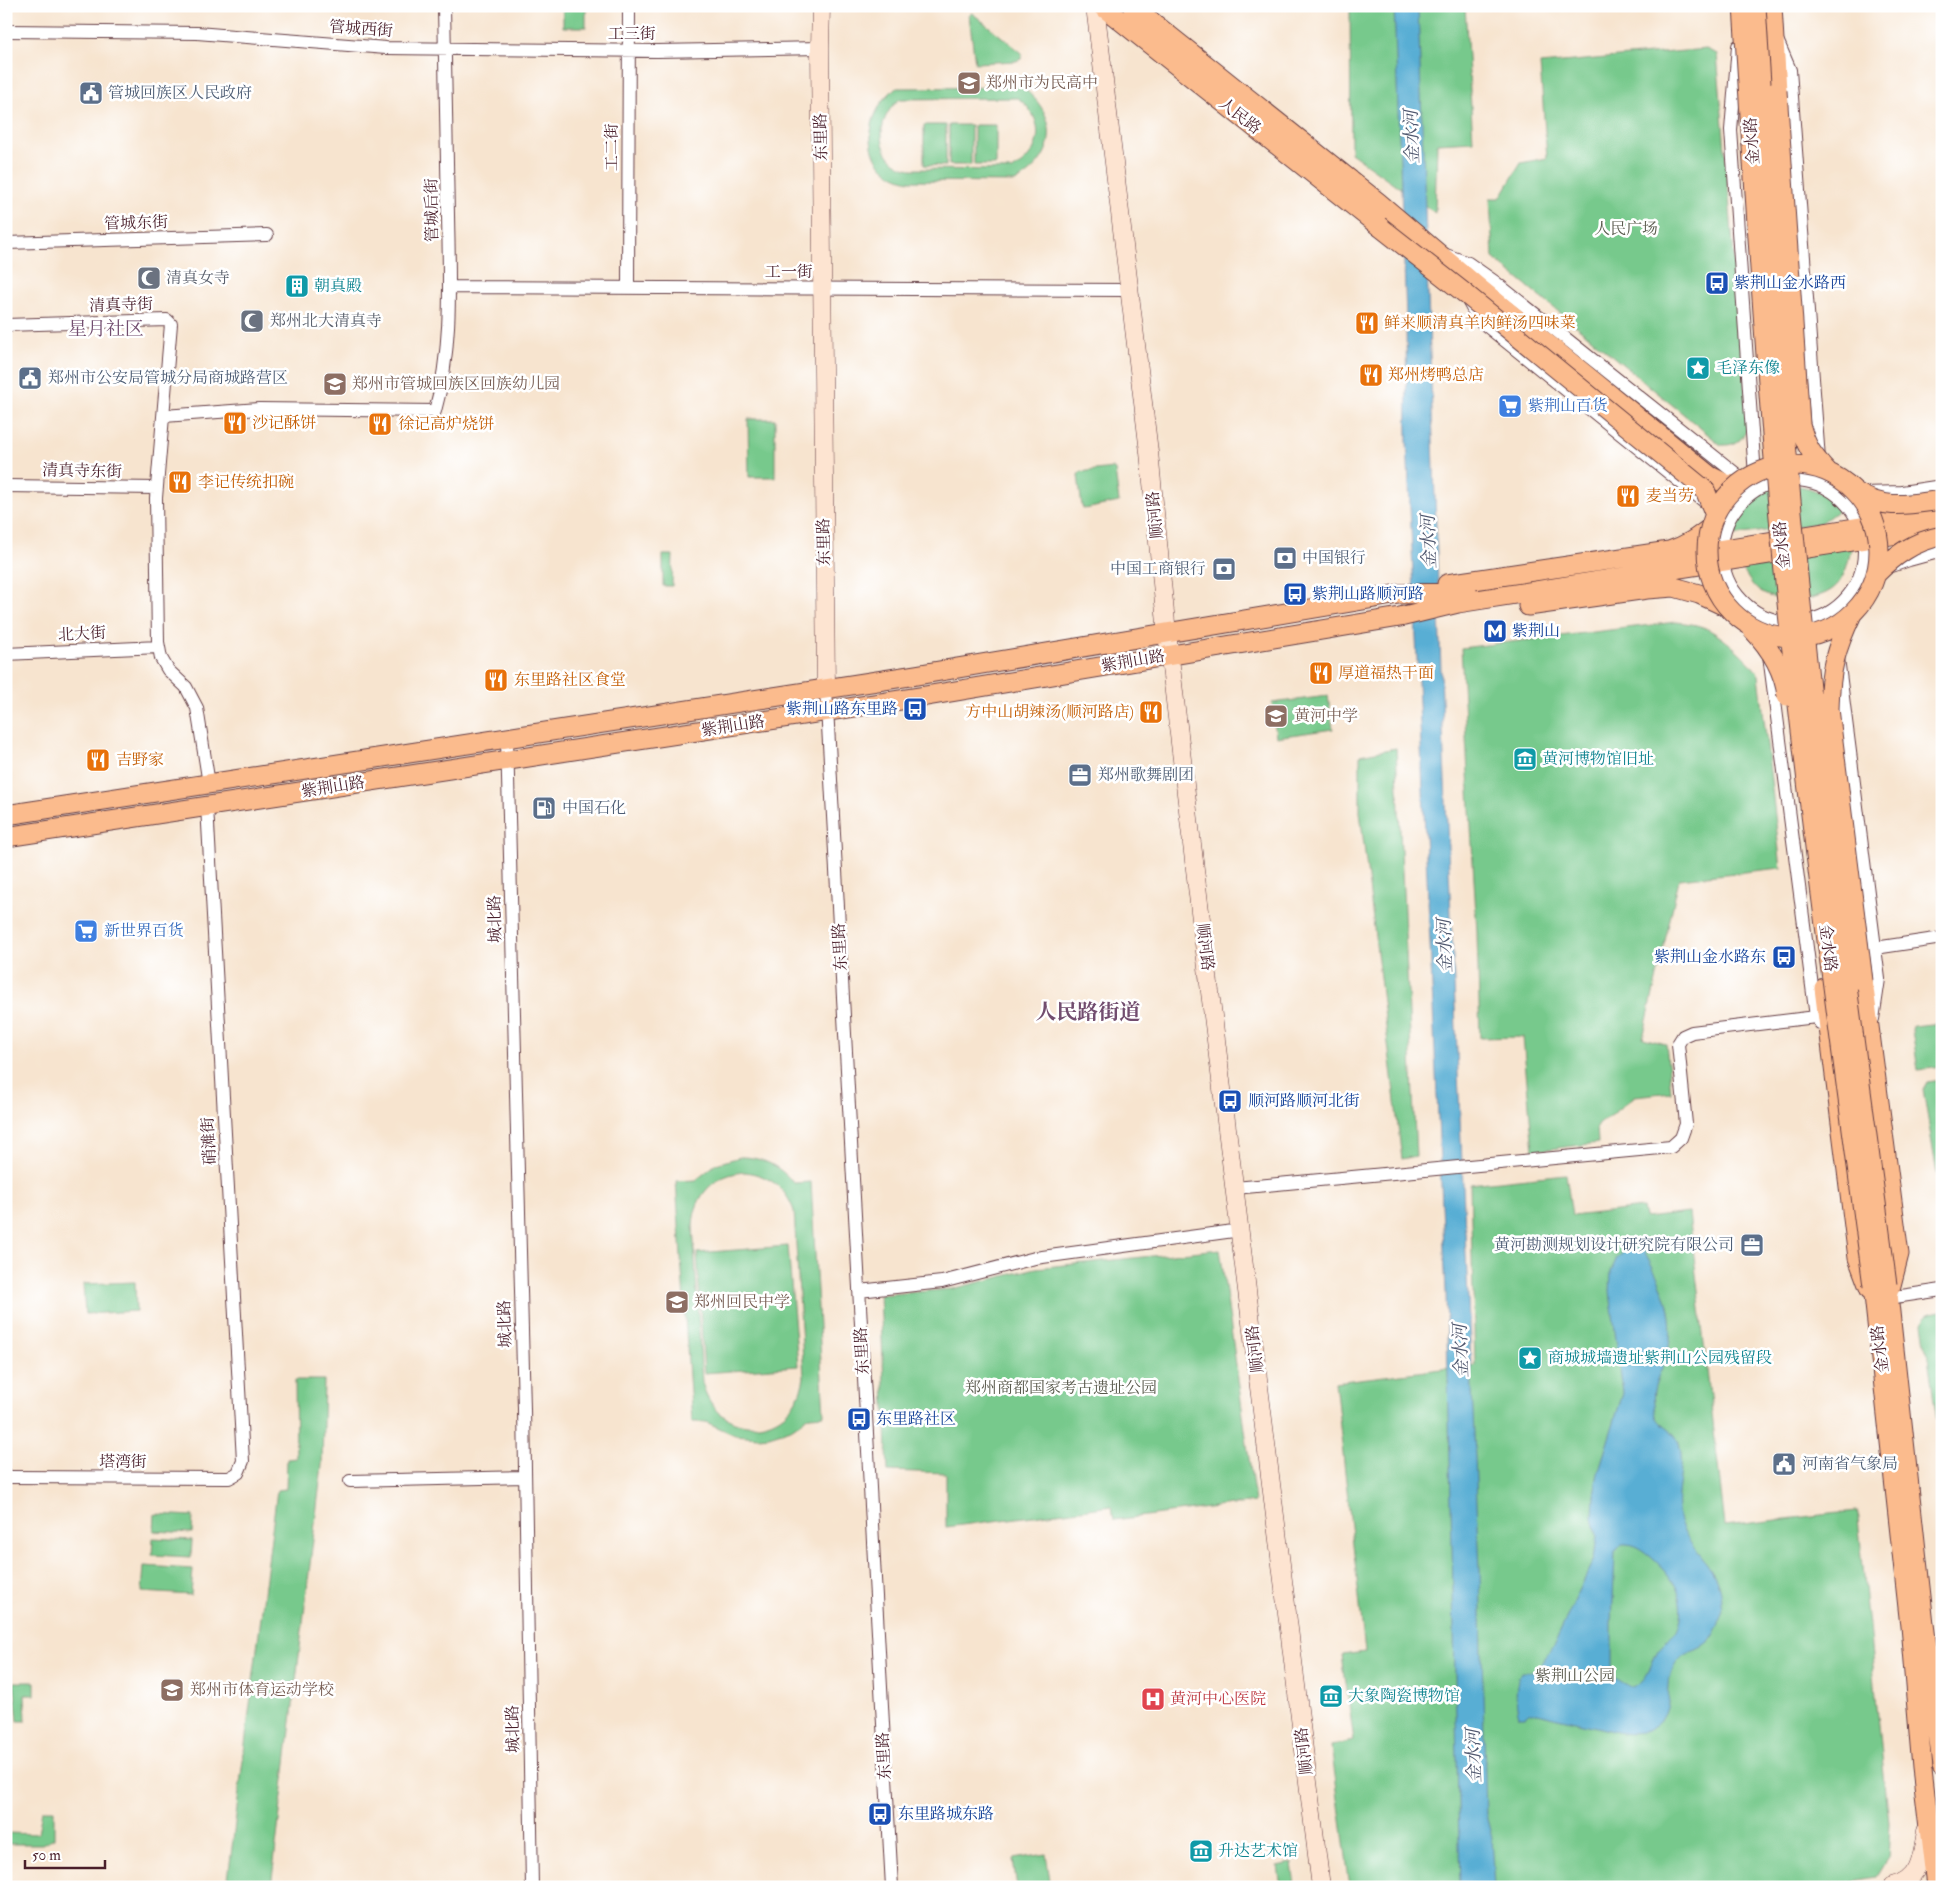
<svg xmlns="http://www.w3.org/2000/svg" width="1948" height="1893" viewBox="0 0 1948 1893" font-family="'IM FELL Double Pica','Noto Serif SC',serif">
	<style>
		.green { fill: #77c98c; stroke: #60745c; fill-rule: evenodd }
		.water { fill: #58aed4; stroke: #516680; fill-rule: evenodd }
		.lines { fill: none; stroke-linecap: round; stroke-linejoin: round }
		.street-casing { stroke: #643d44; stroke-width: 14 }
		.secondary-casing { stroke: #643d44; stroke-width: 19 }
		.primary-casing { stroke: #643d44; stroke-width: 21 }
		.street { stroke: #fff; stroke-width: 12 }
		.secondary { stroke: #fde4d1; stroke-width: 18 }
		.primary { stroke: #fbbb8d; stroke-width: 19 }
		.primary-bridge-casing { stroke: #643d44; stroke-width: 21; stroke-linecap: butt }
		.primary-bridge { stroke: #fbbb8d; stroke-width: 19 }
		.labels { text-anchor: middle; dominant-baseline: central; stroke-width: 5; stroke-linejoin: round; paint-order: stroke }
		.street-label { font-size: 16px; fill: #4a1f2b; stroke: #fff }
		.education-label { font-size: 16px; fill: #785e54; stroke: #fff; text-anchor: start }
		.service-label { font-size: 16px; fill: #4e5e75; stroke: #fff; text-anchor: start }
		.park-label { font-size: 16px; fill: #5a5a4d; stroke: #fff }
		.worship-label { font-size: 16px; fill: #5b616d; stroke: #fff; text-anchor: start }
		.transit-label { font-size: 16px; fill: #164399; stroke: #fff; text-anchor: start }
		.culture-label { font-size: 16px; fill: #0d838f; stroke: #fff; text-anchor: start }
		.food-label { font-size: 16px; fill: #c56008; stroke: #fff; text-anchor: start }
		.shop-label { font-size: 16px; fill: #366cbe; stroke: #fff; text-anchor: start }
		.health-label { font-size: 16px; fill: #be3a42; stroke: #fff; text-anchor: start }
		.water-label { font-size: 18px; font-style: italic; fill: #50586f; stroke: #fff }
		.quarter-label { font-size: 19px; fill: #724d6f; stroke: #fff }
		.district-label { font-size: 21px; font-weight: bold; fill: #724d6f; stroke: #fff }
	</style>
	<rect width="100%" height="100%" fill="#fff"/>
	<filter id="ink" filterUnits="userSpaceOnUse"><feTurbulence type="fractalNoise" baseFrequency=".02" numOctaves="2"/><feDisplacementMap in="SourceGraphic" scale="10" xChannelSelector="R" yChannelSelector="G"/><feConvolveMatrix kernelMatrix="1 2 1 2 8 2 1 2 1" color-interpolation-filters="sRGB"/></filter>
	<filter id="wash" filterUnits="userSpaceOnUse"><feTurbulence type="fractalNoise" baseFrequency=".0096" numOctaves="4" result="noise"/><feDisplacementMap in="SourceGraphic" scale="20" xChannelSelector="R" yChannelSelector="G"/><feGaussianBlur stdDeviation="1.12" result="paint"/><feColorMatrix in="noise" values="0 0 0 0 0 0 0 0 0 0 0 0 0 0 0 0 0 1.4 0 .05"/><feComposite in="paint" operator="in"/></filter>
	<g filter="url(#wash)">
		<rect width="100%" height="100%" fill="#f7e4cf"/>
		<path class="green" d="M563,6H586V27H563Z
			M1350,6H1465L1473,141L1437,143L1435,213L1351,153Z
			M972,13L1022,53L1021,59L1016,61L975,63L969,15Z
			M1706,49L1717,54L1748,424C1745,439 1736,446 1721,445L1493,258L1490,198H1500L1521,163L1547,158L1540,64Z
			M1022,87C1061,117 1058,157 1015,182L910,181C861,172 860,115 896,88ZM1018,98C1047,120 1043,153 1012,170L911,169C876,163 873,119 900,99Z
			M946,125V166L924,165V125Z
			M949,125H971V165H949Z
			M974,125H996V165H974Z
			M748,419H775V477H749Z
			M1112,468L1115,470L1119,502L1085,509L1082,507L1078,475L1080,472Z
			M1784,485C1807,485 1825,491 1839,510L1821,523L1736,535L1737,518L1753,496L1764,490Z
			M1852,544C1849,558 1847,572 1838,584C1823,602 1778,605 1759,591C1751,585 1746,574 1740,566Z
			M663,555H673L672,586H663Z
			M1676,622C1685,623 1695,624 1703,627C1721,634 1750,660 1759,675L1781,868L1679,879L1643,1038L1666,1044L1671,1092L1635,1096L1597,1126L1598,1143L1533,1151L1523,1037L1480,1038L1477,933L1461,648Z
			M1328,696L1333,729L1276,737L1272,703Z
			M1396,748L1416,1156L1402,1159L1360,812V755Z
			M1942,1023V1067L1918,1070L1912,1030L1913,1026Z
			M1942,1080V1186L1937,1174L1923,1089L1927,1082Z
			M740,1157C763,1157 779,1166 794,1183L811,1182L824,1415L810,1416L791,1429L769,1436L758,1437L735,1435L706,1422H692L676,1181L696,1180L716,1164ZM745,1172C769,1175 786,1188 794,1211L804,1377C795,1438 717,1443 702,1382L693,1225C695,1194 715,1174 745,1172Z
			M1566,1174L1572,1216L1643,1208L1645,1218L1689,1213L1725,1526L1856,1511L1858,1518L1889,1823L1887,1859L1876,1877L1817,1887H1350L1331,1746L1354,1741L1342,1655L1365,1652L1335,1382L1475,1365L1470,1184Z
			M788,1246L798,1366L704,1373L697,1253Z
			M1220,1249L1255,1502L1114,1520L1112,1506L946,1527V1473L888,1471L880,1295L952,1289L1036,1268Z
			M135,1282L136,1311L85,1314L83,1284Z
			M1942,1311V1421H1937L1923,1323C1925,1314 1933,1312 1942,1311Z
			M295,1380H324L322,1465L271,1887H227L277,1490L286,1489L287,1459L296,1458Z
			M155,1514L193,1516L192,1533L154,1531Z
			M153,1538L192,1540L191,1557L152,1555Z
			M144,1566L193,1569L191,1595L142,1592Z
			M14,1682H35V1695H25L26,1721H18Z
			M42,1810H54V1838L42,1844H6V1833L38,1834Z
			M1046,1854L1051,1887H1017L1013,1859Z
			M1292,1863L1295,1887H1281L1278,1866Z"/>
		<path class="water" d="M1394,6H1418L1444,757L1480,1569L1486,1815L1492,1838L1495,1887H1460L1446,1292L1407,441L1406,317Z
			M1627,1249H1643C1663,1285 1680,1319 1665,1360C1660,1374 1651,1388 1654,1403C1654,1407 1655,1414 1657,1418C1663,1428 1675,1430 1679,1443C1687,1469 1672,1495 1680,1521C1691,1555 1721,1565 1721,1604C1722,1609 1722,1614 1721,1619C1719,1626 1714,1637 1709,1642C1696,1654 1682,1650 1673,1669C1665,1685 1673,1704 1662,1719C1658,1726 1648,1731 1640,1733C1625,1736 1610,1730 1596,1727C1576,1722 1556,1718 1537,1713H1531L1526,1717H1519C1515,1704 1515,1684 1521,1672H1533L1539,1666L1553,1647L1594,1559L1597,1535L1593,1517L1594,1494L1598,1473L1623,1393L1610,1292L1611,1271L1617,1258ZM1622,1544C1634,1543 1643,1550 1652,1558C1673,1576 1689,1600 1678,1628C1674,1637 1662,1642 1657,1651C1650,1665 1649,1681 1632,1687L1615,1678L1612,1673V1625L1615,1552Z"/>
	</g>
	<g filter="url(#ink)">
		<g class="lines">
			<g class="street-casing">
				<path id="street" d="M6,31L197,33L386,48L657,51L820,48
					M1778,42L1790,70L1821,486
					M1738,46L1731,130L1756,490
					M6,243L267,235
					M1446,255L1468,263L1495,282L1750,485
					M449,287L1129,290
					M628,288L629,6
					M1467,299L1478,319L1710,506
					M6,325L167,320L171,324L156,498L158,642L161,658L168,670L186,687L197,708L209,784
					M164,416L259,409L435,411C453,348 449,280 448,215C447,145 445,76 444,6
					M1722 551a71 71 0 1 1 142 0a71 71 0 1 1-142 0Z
					M6,486L157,488
					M1862,493L1902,492L1942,486
					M1892,566L1909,560L1942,551
					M1832,611L1879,979L1873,1019
					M1764,617L1816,1017L1820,1023
					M6,654L159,647
					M826,689L892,1887
					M507,738L524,1409L532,1887
					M1875,948L1942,938
					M1235,1188L1671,1147L1681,1138L1686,1124L1678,1044L1683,1036L1692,1032L1816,1017
					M859,1291L942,1282L1035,1258L1241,1230
					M1888,1298L1942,1290
					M6,1477L229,1478L238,1473L243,1461L207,806
					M350,1481L525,1477"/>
			</g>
			<g class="secondary-casing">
				<path id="secondary" d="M821,6L820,48L826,689
					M1095,6L1149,452L1167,633L1199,903L1321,1887
					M1892,1887C1921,1881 1922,1855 1926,1831"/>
			</g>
			<g class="primary-casing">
				<path id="primary" d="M1102,6L1379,226
					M1132,6L1379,203L1479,288L1710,476L1726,484L1738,485
					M1772,6L1777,91
					M1643,562L1942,514
					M1447,584L1669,551C1686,546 1697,538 1711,527
					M1528,606L1647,589L1674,587L1699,594L1729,608
					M6,815L916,675L1399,594L1455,593L1467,591
					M6,837L920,697L1400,617L1458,603L1942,527
					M1863,981L1899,1254L1888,1297
					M1824,988L1858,1258L1870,1290
					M1887,1285L1924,1624L1942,1764
					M1873,1286L1910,1626L1922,1768L1936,1887"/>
			</g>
			<use href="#street" class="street"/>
			<use href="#secondary" class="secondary"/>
			<use href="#primary" class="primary"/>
			<g class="primary-bridge-casing">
				<path id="primary-bridge" d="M1743,6C1757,221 1769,437 1792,651C1815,863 1845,1074 1873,1286
					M1756,6C1770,221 1782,436 1806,651C1829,862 1859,1074 1887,1285
					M1777,91L1800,424C1806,447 1812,455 1828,472
					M1379,226L1462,291L1705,490L1715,515
					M1707 551a86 86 0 1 1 172 0a86 86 0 1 1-172 0Z
					M1856,492C1885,511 1910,504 1942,500
					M1875,575C1894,556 1914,541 1942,536
					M1852,614C1835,650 1830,669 1829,709L1863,981
					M1752,629C1770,648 1784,669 1787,696"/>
			</g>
			<use href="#primary-bridge" class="primary-bridge"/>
		</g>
	</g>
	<defs>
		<g id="school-square" transform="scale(1.25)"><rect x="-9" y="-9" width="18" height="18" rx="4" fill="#8d6e63" stroke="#fff"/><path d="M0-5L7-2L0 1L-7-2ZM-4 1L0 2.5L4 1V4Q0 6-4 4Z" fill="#fff"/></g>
		<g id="civic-square" transform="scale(1.25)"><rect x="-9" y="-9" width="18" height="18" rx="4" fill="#5c6f8a" stroke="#fff"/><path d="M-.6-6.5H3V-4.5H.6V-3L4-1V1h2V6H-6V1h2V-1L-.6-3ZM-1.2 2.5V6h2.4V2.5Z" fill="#fff"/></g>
		<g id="mosque-square" transform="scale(1.25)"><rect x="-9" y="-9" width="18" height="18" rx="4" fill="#6b7280" stroke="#fff"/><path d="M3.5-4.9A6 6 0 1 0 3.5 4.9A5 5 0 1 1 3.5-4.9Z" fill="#fff"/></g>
		<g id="bus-square" transform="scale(1.25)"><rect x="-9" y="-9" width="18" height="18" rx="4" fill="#1a4fb4" stroke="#fff"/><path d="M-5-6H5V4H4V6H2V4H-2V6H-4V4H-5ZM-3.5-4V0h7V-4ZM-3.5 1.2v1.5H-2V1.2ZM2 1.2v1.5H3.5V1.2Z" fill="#fff"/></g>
		<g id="building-square" transform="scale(1.25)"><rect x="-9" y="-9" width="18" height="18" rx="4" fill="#0f9aa8" stroke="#fff"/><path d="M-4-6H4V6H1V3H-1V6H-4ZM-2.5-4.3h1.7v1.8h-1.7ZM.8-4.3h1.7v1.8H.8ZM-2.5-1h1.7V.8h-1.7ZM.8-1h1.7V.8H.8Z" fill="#fff"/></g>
		<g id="restaurant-square" transform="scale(1.25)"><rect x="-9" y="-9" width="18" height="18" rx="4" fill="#e8710a" stroke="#fff"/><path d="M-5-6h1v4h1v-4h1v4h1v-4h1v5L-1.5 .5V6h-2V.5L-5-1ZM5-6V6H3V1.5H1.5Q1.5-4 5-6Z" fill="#fff"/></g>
		<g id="sight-square" transform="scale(1.25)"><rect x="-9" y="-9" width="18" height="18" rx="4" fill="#0f9aa8" stroke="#fff"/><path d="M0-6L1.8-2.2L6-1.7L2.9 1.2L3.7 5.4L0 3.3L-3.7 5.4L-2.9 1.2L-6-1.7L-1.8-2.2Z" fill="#fff"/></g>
		<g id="supermarket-square" transform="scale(1.25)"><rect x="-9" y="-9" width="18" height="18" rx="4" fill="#3f7fe0" stroke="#fff"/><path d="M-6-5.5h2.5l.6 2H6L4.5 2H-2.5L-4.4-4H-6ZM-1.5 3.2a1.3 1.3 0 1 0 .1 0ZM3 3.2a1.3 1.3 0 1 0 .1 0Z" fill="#fff"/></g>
		<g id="bank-square" transform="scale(1.25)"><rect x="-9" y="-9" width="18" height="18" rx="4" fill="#5c6f8a" stroke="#fff"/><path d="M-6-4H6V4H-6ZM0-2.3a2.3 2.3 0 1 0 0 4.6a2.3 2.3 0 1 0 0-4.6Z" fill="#fff"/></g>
		<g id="metro-square" transform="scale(1.25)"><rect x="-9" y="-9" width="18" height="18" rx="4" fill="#1a4fb4" stroke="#fff"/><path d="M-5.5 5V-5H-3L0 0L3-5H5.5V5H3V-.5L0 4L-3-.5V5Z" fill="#fff"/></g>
		<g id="museum-square" transform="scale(1.25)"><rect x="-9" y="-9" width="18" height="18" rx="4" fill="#0f9aa8" stroke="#fff"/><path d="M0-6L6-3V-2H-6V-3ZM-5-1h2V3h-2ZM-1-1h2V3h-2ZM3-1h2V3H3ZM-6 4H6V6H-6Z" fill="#fff"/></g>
		<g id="office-square" transform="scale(1.25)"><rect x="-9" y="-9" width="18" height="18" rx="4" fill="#5c6f8a" stroke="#fff"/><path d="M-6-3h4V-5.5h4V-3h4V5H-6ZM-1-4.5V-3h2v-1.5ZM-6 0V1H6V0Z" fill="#fff"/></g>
		<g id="fuel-square" transform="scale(1.25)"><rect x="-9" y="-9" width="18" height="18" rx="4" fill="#5c6f8a" stroke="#fff"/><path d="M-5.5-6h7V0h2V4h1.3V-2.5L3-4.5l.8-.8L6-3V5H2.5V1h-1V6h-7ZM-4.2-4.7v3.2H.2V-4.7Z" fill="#fff"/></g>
		<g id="hospital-square" transform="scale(1.25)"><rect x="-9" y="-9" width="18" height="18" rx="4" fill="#e0444e" stroke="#fff"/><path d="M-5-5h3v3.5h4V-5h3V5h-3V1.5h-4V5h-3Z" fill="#fff"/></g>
	</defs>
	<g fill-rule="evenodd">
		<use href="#school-square" x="969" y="83"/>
		<use href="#civic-square" x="91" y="93"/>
		<use href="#mosque-square" x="149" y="278"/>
		<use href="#bus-square" x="1717" y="283"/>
		<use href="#building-square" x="297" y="286"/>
		<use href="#mosque-square" x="252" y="321"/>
		<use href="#restaurant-square" x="1367" y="323"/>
		<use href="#sight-square" x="1698" y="368"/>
		<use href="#restaurant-square" x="1371" y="375"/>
		<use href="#civic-square" x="30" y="378"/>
		<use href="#school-square" x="335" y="384"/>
		<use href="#supermarket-square" x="1510" y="406"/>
		<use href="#restaurant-square" x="235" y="423"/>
		<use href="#restaurant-square" x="380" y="424"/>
		<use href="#restaurant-square" x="180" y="482"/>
		<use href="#restaurant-square" x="1628" y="496"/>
		<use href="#bank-square" x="1285" y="558"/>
		<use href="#bank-square" x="1224" y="569"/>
		<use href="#bus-square" x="1295" y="594"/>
		<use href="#metro-square" x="1495" y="631"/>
		<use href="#restaurant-square" x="1321" y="673"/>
		<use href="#restaurant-square" x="496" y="680"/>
		<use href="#bus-square" x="915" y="709"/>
		<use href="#restaurant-square" x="1151" y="712"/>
		<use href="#school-square" x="1276" y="716"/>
		<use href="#museum-square" x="1525" y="759"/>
		<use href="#restaurant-square" x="98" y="760"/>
		<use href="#office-square" x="1080" y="775"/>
		<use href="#fuel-square" x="544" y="808"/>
		<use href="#supermarket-square" x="86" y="931"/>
		<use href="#bus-square" x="1784" y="957"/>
		<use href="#bus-square" x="1230" y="1101"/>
		<use href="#office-square" x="1752" y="1245"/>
		<use href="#school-square" x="677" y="1302"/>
		<use href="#sight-square" x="1530" y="1358"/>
		<use href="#bus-square" x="859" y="1419"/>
		<use href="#civic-square" x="1784" y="1464"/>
		<use href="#school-square" x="172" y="1690"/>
		<use href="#museum-square" x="1331" y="1696"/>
		<use href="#hospital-square" x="1153" y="1699"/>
		<use href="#bus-square" x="880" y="1814"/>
		<use href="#museum-square" x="1201" y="1851"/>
	</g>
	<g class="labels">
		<g class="street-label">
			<text transform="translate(361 29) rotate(4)">管城西街</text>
			<text x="632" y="34">工三街</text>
			<text transform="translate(1240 116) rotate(38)">人民路</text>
			<text transform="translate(821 137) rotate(-91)">东里路</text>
			<text transform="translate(1752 141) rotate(-94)">金水路</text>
			<text transform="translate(612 147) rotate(-90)">工二街</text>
			<text transform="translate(432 210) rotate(-91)">管城后街</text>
			<text transform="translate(136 223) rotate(-2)">管城东街</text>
			<text x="789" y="272">工一街</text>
			<text transform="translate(121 305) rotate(-2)">清真寺街</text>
			<text transform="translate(82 471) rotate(1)">清真寺东街</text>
			<text transform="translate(1155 515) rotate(-96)">顺河路</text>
			<text transform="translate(824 542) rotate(-91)">东里路</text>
			<text transform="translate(1782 545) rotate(-96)">金水路</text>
			<text transform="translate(82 634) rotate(-3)">北大街</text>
			<text transform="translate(1133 661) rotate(-10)">紫荆山路</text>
			<text transform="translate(733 726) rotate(-9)">紫荆山路</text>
			<text transform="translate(333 787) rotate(-9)">紫荆山路</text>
			<text transform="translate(495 919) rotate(-91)">城北路</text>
			<text transform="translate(840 947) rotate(-93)">东里路</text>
			<text transform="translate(1205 947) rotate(83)">顺河路</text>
			<text transform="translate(1828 948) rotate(83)">金水路</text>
			<text transform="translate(209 1141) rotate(-93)">硝滩街</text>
			<text transform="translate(505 1324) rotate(-92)">城北路</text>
			<text transform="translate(1255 1349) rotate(-97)">顺河路</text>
			<text transform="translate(1880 1349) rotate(-97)">金水路</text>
			<text transform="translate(862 1351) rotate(-93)">东里路</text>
			<text x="123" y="1462">塔湾街</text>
			<text transform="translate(513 1729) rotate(-91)">城北路</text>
			<text transform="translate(1304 1751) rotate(-97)">顺河路</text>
			<text transform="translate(884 1756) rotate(-93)">东里路</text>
		</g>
		<g class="education-label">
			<text x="986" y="83">郑州市为民高中</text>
			<text x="352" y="384">郑州市管城回族区回族幼儿园</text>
			<text x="1294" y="716">黄河中学</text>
			<text x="694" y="1302">郑州回民中学</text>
			<text x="190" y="1690">郑州市体育运动学校</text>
		</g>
		<g class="service-label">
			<text x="108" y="93">管城回族区人民政府</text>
			<text x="48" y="378">郑州市公安局管城分局商城路营区</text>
			<text x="1302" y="558">中国银行</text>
			<text x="1206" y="569" text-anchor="end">中国工商银行</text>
			<text x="1098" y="775">郑州歌舞剧团</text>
			<text x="562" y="808">中国石化</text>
			<text x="1734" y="1245" text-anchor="end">黄河勘测规划设计研究院有限公司</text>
			<text x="1802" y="1464">河南省气象局</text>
		</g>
		<g class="park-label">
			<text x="1626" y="229">人民广场</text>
			<text x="1061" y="1388">郑州商都国家考古遗址公园</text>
			<text x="1575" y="1676">紫荆山公园</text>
		</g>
		<g class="worship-label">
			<text x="166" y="278">清真女寺</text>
			<text x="270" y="321">郑州北大清真寺</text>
		</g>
		<g class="transit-label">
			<text x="1734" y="283">紫荆山金水路西</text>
			<text x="1312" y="594">紫荆山路顺河路</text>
			<text x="1512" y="631">紫荆山</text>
			<text x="898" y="709" text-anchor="end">紫荆山路东里路</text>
			<text x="1766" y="957" text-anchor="end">紫荆山金水路东</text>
			<text x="1248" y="1101">顺河路顺河北街</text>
			<text x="876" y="1419">东里路社区</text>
			<text x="898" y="1814">东里路城东路</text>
		</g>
		<g class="culture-label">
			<text x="314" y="286">朝真殿</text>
			<text x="1716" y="368">毛泽东像</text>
			<text x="1542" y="759">黄河博物馆旧址</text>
			<text x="1548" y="1358">商城城墙遗址紫荆山公园残留段</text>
			<text x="1348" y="1696">大象陶瓷博物馆</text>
			<text x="1218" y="1851">升达艺术馆</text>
		</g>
		<g class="food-label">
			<text x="1384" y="323">鲜来顺清真羊肉鲜汤四味菜</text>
			<text x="1388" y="375">郑州烤鸭总店</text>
			<text x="252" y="423">沙记酥饼</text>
			<text x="398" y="424">徐记高炉烧饼</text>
			<text x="198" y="482">李记传统扣碗</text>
			<text x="1646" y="496">麦当劳</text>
			<text x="1338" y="673">厚道福热干面</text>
			<text x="514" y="680">东里路社区食堂</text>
			<text x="1134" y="712" text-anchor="end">方中山胡辣汤(顺河路店)</text>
			<text x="116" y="760">吉野家</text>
		</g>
		<g class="shop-label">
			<text x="1528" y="406">紫荆山百货</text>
			<text x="104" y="931">新世界百货</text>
		</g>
		<g class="health-label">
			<text x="1170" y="1699">黄河中心医院</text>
		</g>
		<g class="water-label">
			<text transform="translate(1412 137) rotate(-92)">金水河</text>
			<text transform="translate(1429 542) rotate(-92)">金水河</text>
			<text transform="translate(1445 946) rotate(-92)">金水河</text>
			<text transform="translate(1461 1351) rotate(-92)">金水河</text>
			<text transform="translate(1474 1756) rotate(-92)">金水河</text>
		</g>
		<g class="quarter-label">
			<text x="106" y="329">星月社区</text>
		</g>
		<g class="district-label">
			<text x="1088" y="1012">人民路街道</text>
		</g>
	</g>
	<rect width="1948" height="1893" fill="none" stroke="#fff" stroke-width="25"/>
	<path d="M25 1860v8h80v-8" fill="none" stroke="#4a1f2b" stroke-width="2.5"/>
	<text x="32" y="1860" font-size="15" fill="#4a1f2b" stroke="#ffffff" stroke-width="4" paint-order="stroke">50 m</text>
</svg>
